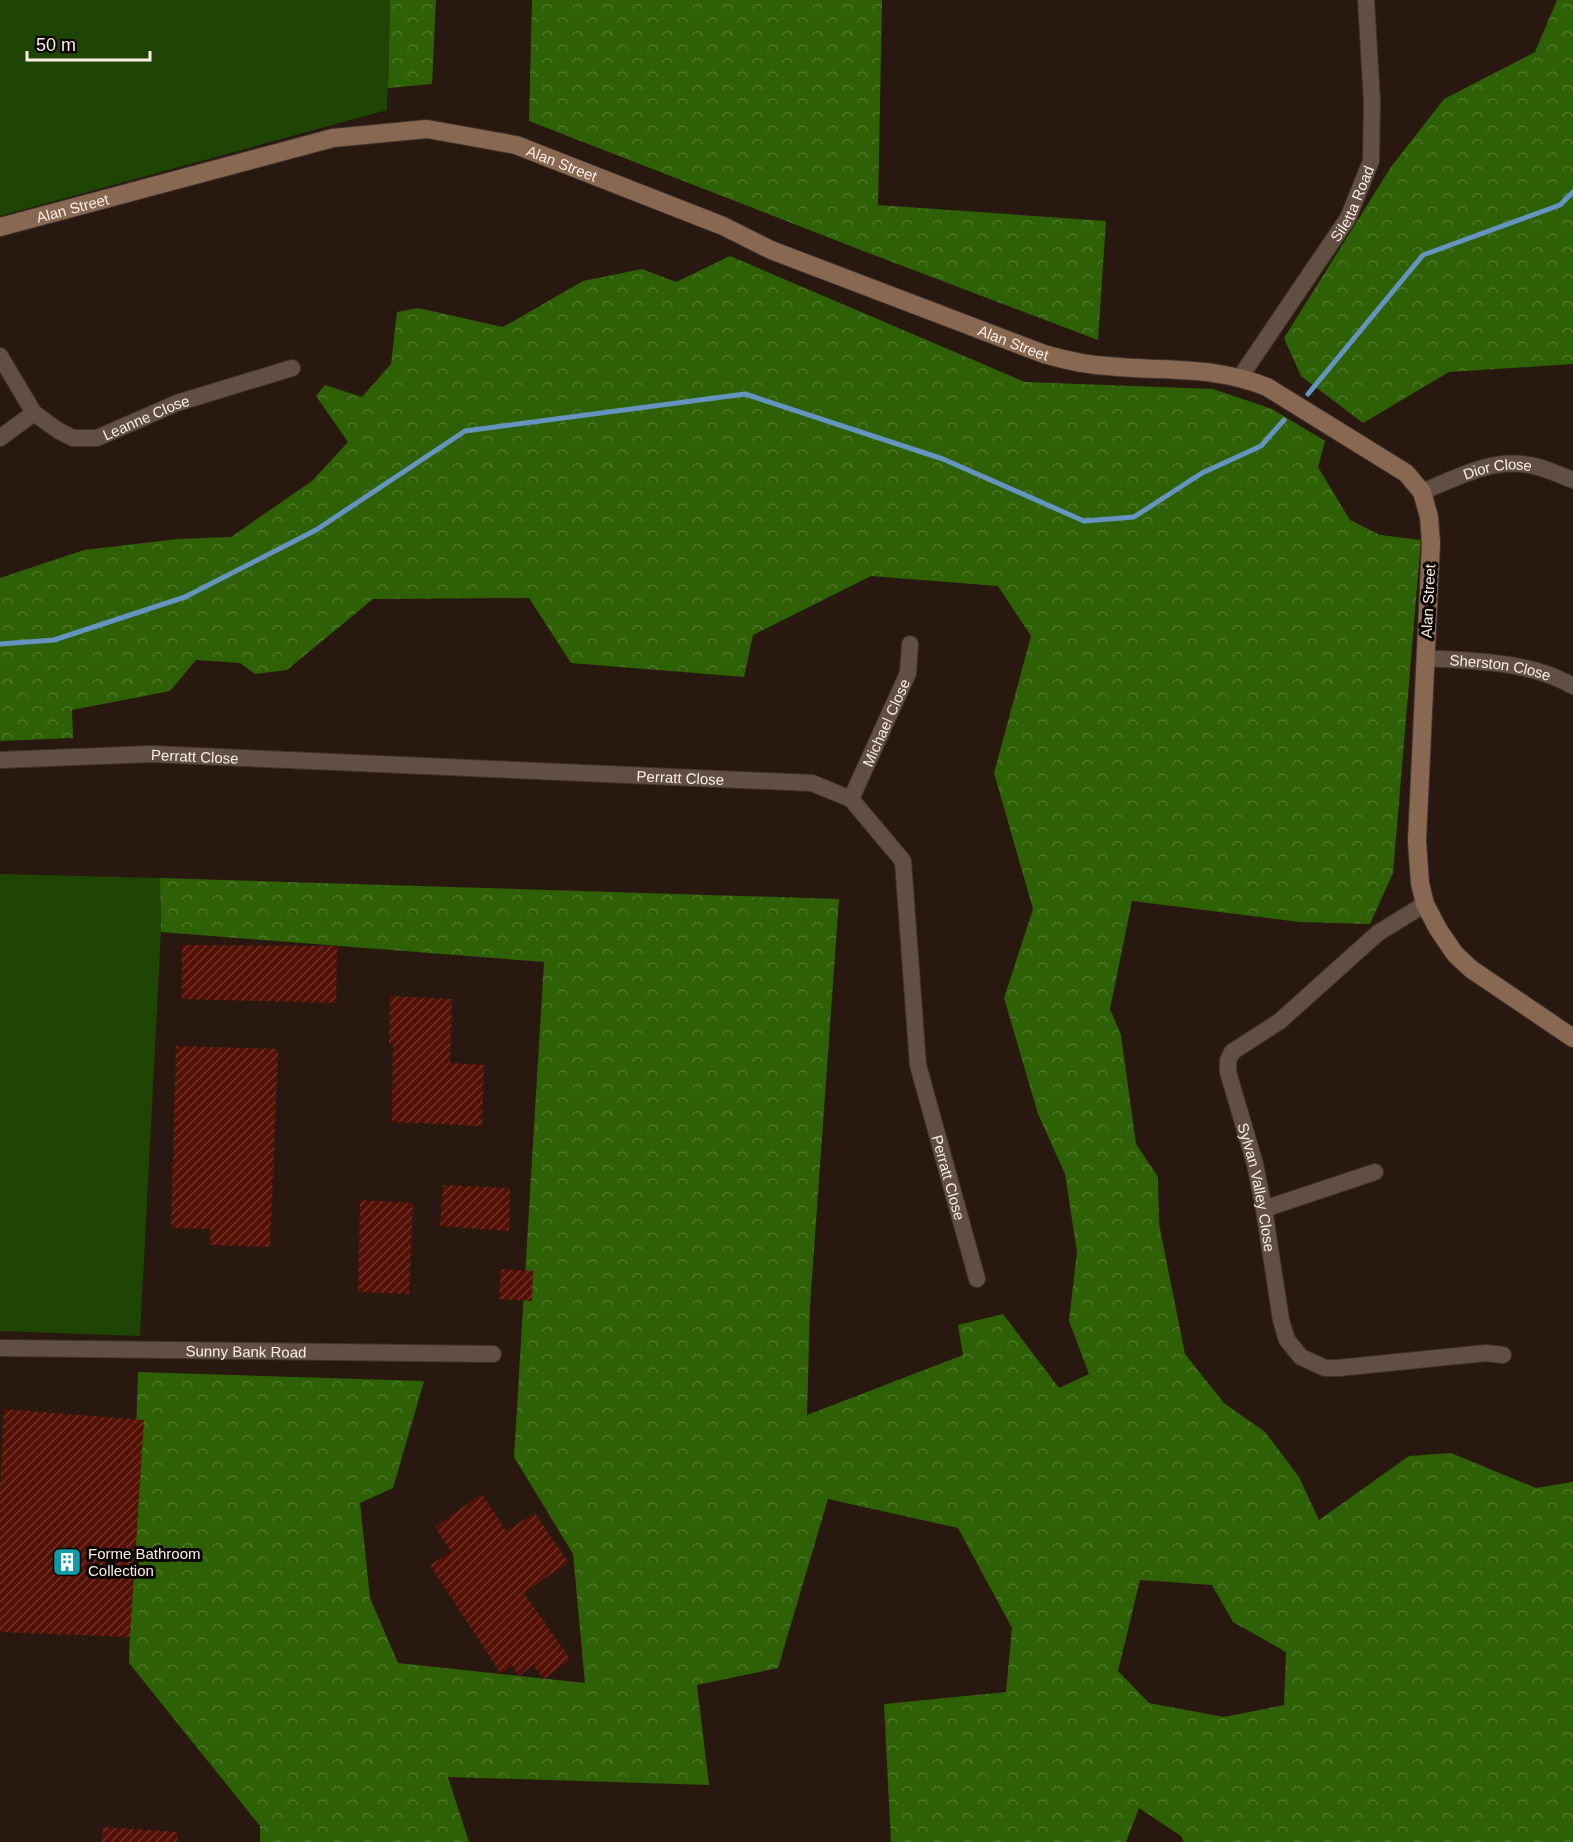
<svg xmlns="http://www.w3.org/2000/svg" width="1573" height="1842" viewBox="0 0 1573 1842" font-family="Arial,sans-serif">
	<style>
		.green { fill: #1f4504 }
		.forest { fill: url(#forest-crowns); fill-rule: evenodd }
		.lines { fill: none; stroke-linecap: round; stroke-linejoin: round }
		.stream { stroke: #6694c1; stroke-width: 5 }
		.building { fill: url(#building-hatch) }
		.street-casing { stroke: #3f332e; stroke-width: 18 }
		.secondary-casing { stroke: #3f332e; stroke-width: 20 }
		.street { stroke: #624f44; stroke-width: 16 }
		.secondary { stroke: #896852; stroke-width: 18 }
		.labels { text-anchor: middle; dominant-baseline: central; stroke-width: 6; stroke-linejoin: round; paint-order: stroke }
		.street-label { font-size: 15px; fill: #f9ede7; stroke: #0c0603 }
		.poi-label { font-size: 15px; fill: #f9ede7; stroke: #0c0603; text-anchor: start }
	</style>
	<defs>
		<pattern id="forest-crowns" width="20" height="18" patternUnits="userSpaceOnUse" patternTransform="scale(1.5)"><rect width="20" height="18" fill="#2e6106"/><path d="M2 6a3 3 0 1 1 6 0M12 15a3 3 0 1 1 6 0" fill="none" stroke="#4d782a"/></pattern>
		<pattern id="building-hatch" width="6" height="6" patternUnits="userSpaceOnUse" patternTransform="scale(1.5)"><rect width="6" height="6" fill="#541004"/><path d="M-1 1l2-2M0 6l6-6M5 7l2-2" fill="none" stroke="#6d3329"/></pattern>
	</defs>
	<rect width="100%" height="100%" fill="#29180f"/>
	<path class="green" d="M0,0H390L387,110L0,216Z
		M0,874L160,878L161,932L140,1336L0,1331Z"/>
	<path class="forest" d="M390,0H436L432,84L388,88Z
		M532,0H882L878,205L1106,221L1098,340L866,252L529,121Z
		M1557,0H1573V364L1449,372L1363,423L1301,376L1284,338L1391,167L1444,99L1535,52Z
		M730,256L1025,382L1213,389L1272,409L1325,441L1318,467L1350,520L1380,535L1421,540L1393,873L1370,924L1300,922L1132,901L1110,1009L1121,1035L1136,1144L1158,1177L1159,1224L1185,1354L1224,1403L1265,1432L1299,1477L1319,1520L1409,1456L1451,1453L1536,1488L1573,1482V1842H1184L1181,1836L1139,1808L1126,1842H891L884,1704L1006,1692L1012,1628L958,1528L828,1499L778,1668L697,1685L709,1785L448,1777L469,1842H260V1826L129,1663L138,1372L424,1381L393,1488L360,1503L370,1598L398,1663L585,1683L573,1554L514,1457L544,962L161,932L160,878L839,899L810,1306L807,1415L963,1355L958,1325L1003,1314L1059,1388L1089,1374L1069,1321L1077,1252L1065,1174L1038,1114L1004,998L1033,909L994,773L1031,636L998,586L871,576L753,635L744,677L571,663L529,598L373,599L287,670L255,674L240,663L196,660L170,691L72,710L73,738L0,741V578L84,550L178,539L231,537L312,481L348,442L316,396L325,385L362,397L391,364L397,312L418,308L503,327L583,281L642,269L676,282ZM1140,1580L1212,1585L1233,1622L1286,1652L1284,1705L1224,1717L1149,1703L1118,1671Z"/>
	<g class="lines">
		<path class="stream" d="M1308,394L1423,255L1560,205L1573,192
			M0,644L54,640L185,597L316,530L465,431L745,394L943,459L1084,521L1134,517L1202,473L1261,446L1284,420"/>
	</g>
	<path class="building" d="M182,945L337,946L336,1003L182,999Z
		M390,996L452,999L450,1063L484,1065L482,1126L392,1122L393,1044H389Z
		M176,1046L278,1049L270,1247L210,1245V1229L171,1228Z
		M443,1185L510,1188L509,1231L440,1226Z
		M360,1200L413,1203L409,1294L358,1292Z
		M501,1269L533,1271L532,1301L499,1299Z
		M4,1409L144,1420L130,1637L0,1632V1491Z
		M482,1494L506,1531L535,1513L568,1562L524,1593L570,1659L544,1679L533,1665L519,1676L512,1665L501,1674L430,1565L451,1552L435,1527Z
		M103,1827L178,1832L177,1842H102Z"/>
	<g class="lines">
		<g class="street-casing">
			<g id="street">
				<path id="s1" d="M0,356L34,413L59,431L73,438H97L177,403L292,368"/>
				<path id="s2" d="M1242,378L1245,370L1348,218L1371,161L1372,102L1366,0"/>
				<path d="M0,438L34,413"/>
				<path id="s3" d="M1422,492C1456,478 1491,458 1529,465C1544,467 1559,475 1573,480"/>
				<path id="s4" d="M1425,658C1474,661 1530,661 1573,686"/>
				<path id="s5" d="M0,760L151,754L812,783L851,799L903,861L918,1065L977,1279"/>
				<path id="s6" d="M851,799L908,673L910,644"/>
				<path id="s7" d="M1425,904L1378,933L1280,1021L1232,1052L1228,1061V1072L1255,1164L1264,1209L1281,1320L1287,1340L1301,1357L1325,1368H1338L1486,1353L1503,1355"/>
				<path d="M1264,1209L1375,1172"/>
				<path id="s8" d="M0,1348L493,1354"/>
			</g>
		</g>
		<g class="secondary-casing">
			<g id="secondary">
				<path id="s9" d="M0,227L333,138L427,129L516,145L723,226L771,250L1044,354C1065,360 1086,365 1108,366C1164,372 1213,365 1267,387L1406,473L1422,492L1429,517L1431,543L1417,841L1420,883L1425,904L1438,929L1455,954L1471,969L1573,1038"/>
			</g>
		</g>
		<use href="#street" class="street"/>
		<use href="#secondary" class="secondary"/>
	</g>
	<defs>
		<g id="building-square" transform="scale(1.5)"><rect x="-9" y="-9" width="18" height="18" rx="4" fill="#0f9aa8" stroke="#0c0603"/><path d="M-4-6H4V6H1V3H-1V6H-4ZM-2.5-4.3h1.7v1.8h-1.7ZM.8-4.3h1.7v1.8H.8ZM-2.5-1h1.7V.8h-1.7ZM.8-1h1.7V.8H.8Z" fill="#fff"/></g>
	</defs>
	<g fill-rule="evenodd">
		<use href="#building-square" x="67" y="1562"/>
	</g>
	<g class="labels">
		<g class="street-label">
			<text stroke="none"><textPath href="#s9" startOffset="579">Alan Street</textPath></text>
			<text stroke="none"><textPath href="#s2" startOffset="207">Siletta Road</textPath></text>
			<text stroke="none"><textPath href="#s9" startOffset="75">Alan Street</textPath></text>
			<text stroke="none"><textPath href="#s9" startOffset="1065">Alan Street</textPath></text>
			<text stroke="none"><textPath href="#s1" startOffset="190">Leanne Close</textPath></text>
			<text stroke="none"><textPath href="#s3" startOffset="80">Dior Close</textPath></text>
			<text transform="translate(1428 601) rotate(-87)">Alan Street</text>
			<text stroke="none"><textPath href="#s4" startOffset="76">Sherston Close</textPath></text>
			<text stroke="none"><textPath href="#s6" startOffset="84">Michael Close</textPath></text>
			<text stroke="none"><textPath href="#s5" startOffset="195">Perratt Close</textPath></text>
			<text stroke="none"><textPath href="#s5" startOffset="681">Perratt Close</textPath></text>
			<text stroke="none"><textPath href="#s5" startOffset="1257">Perratt Close</textPath></text>
			<text stroke="none"><textPath href="#s7" startOffset="384">Sylvan Valley Close</textPath></text>
			<text stroke="none"><textPath href="#s8" startOffset="246">Sunny Bank Road</textPath></text>
		</g>
		<g class="poi-label">
			<text x="88" y="1553">Forme Bathroom<tspan x="88" dy="17">Collection</tspan></text>
		</g>
	</g>
	<path d="M27 51v9h123v-9" fill="none" stroke="#f9ede7" stroke-width="3"/>
	<text x="36" y="51" font-size="18" fill="#f9ede7" stroke="#0c0603" stroke-width="4.5" paint-order="stroke">50 m</text>
</svg>
